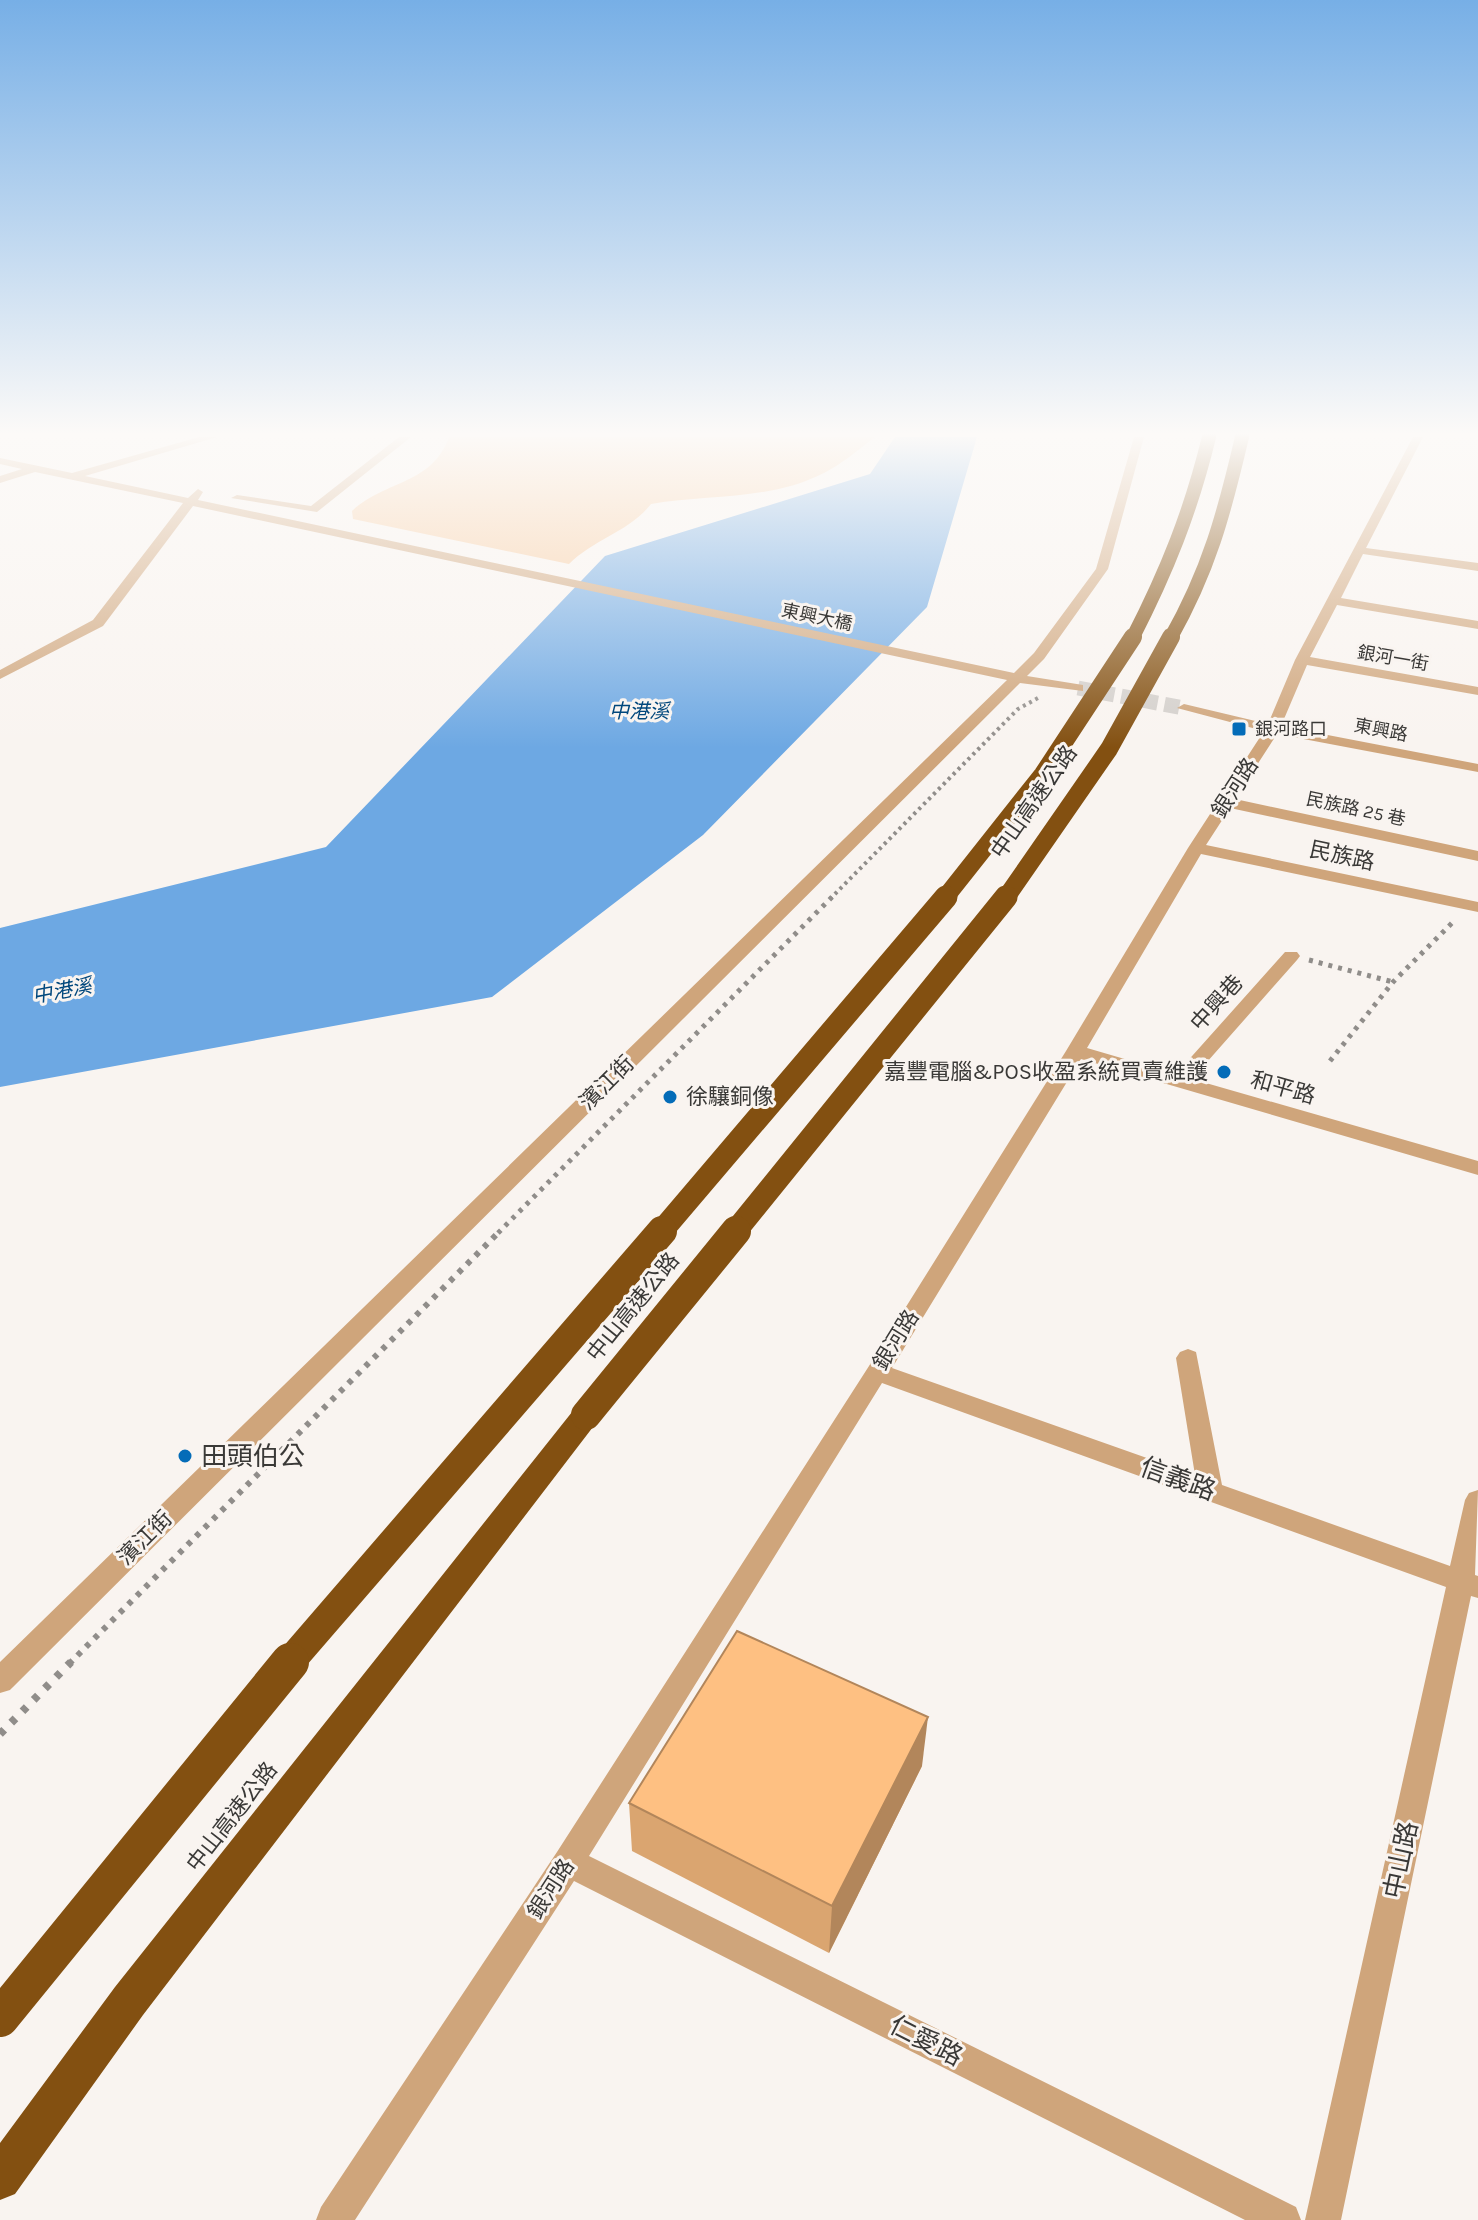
<svg xmlns="http://www.w3.org/2000/svg" width="1478" height="2220" viewBox="0 0 1478 2220" font-family="Karla,'Noto Sans TC',sans-serif">
	<style>
		.green { fill: #f7ca9e }
		.water { fill: #6da8e3 }
		.lines { fill: none; stroke-linecap: round; stroke-linejoin: round }
		.minor-tunnel { stroke: #d3cfcb; stroke-width: 15; stroke-dasharray: 15 7; stroke-linecap: butt }
		.path-far3 { stroke: #908d8a; stroke-width: 4; stroke-dasharray: 3 4; stroke-linecap: butt }
		.path-far2 { stroke: #908d8a; stroke-width: 5; stroke-dasharray: 4 6; stroke-linecap: butt }
		.path-far1 { stroke: #908d8a; stroke-width: 6; stroke-dasharray: 5 7; stroke-linecap: butt }
		.path { stroke: #908d8a; stroke-width: 8; stroke-dasharray: 6 10; stroke-linecap: butt }
		.minor { fill: #cfa57b; fill-rule: evenodd }
		.highway { fill: #835011; fill-rule: evenodd }
		.highway-bridge-far4 { stroke: #835011; stroke-width: 14 }
		.highway-bridge-far3 { stroke: #835011; stroke-width: 18 }
		.highway-bridge-far2 { stroke: #835011; stroke-width: 23 }
		.highway-bridge-far1 { stroke: #835011; stroke-width: 30 }
		.highway-bridge { stroke: #835011; stroke-width: 38 }
		.wall { fill: #daa570 }
		.shaded-wall { fill: #b2865b }
		.building { fill: #fec082; stroke: #b2865b; stroke-width: 2 }
		.poi-dot { fill: #046cb8; stroke: #f9f4f0; stroke-width: 3 }
		.labels { text-anchor: middle; dominant-baseline: central; stroke-width: 6; stroke-linejoin: round; paint-order: stroke }
		.far-street-label { font-size: 18px; fill: #3a3937; stroke: #f9f4f0 }
		.far-poi-label { font-size: 18px; fill: #3a3937; stroke: #f9f4f0; text-anchor: start }
		.far-water-label { font-size: 20px; font-style: italic; fill: #00477c; stroke: #f9f4f0 }
		.street-label { font-size: 22px; fill: #3a3937; stroke: #f9f4f0 }
		.poi-label { font-size: 22px; fill: #3a3937; stroke: #f9f4f0; text-anchor: end }
		.near-poi-label { font-size: 26px; fill: #3a3937; stroke: #f9f4f0; text-anchor: start }
		.near-street-label { font-size: 26px; fill: #3a3937; stroke: #f9f4f0 }
	</style>
	<rect width="100%" height="100%" fill="#f9f4f0"/>
	<path class="green" d="M449,437H875C859,449 842,464 824,473C769,501 708,494 651,504C629,532 594,539 569,564L353,519L352,511C385,480 432,485 449,437Z"/>
	<path class="water" d="M895,437H977L927,607L703,835L492,997L0,1087V928L326,847L605,556L870,474Z"/>
	<g class="lines">
		<path class="minor-tunnel" d="M1078,688L1184,708"/>
		<path class="path-far3" d="M830,899L1018,709L1038,698"/>
		<path class="path-far2" d="M1309,960L1393,982
			M1330,1061L1393,982L1454,921
			M498,1233L832,897"/>
		<path class="path-far1" d="M69,1664L500,1231"/>
		<path class="path" d="M0,1734L71,1662"/>
		<path class="minor" d="M199,437H217L85,476L188,498L198,489L203,492L198,500L1014,673L1034,653L1096,569L1134,437H1144L1108,569L1044,659L1027,676L1083,685V691L1020,683L10,1690L0,1693V1662L1007,680L193,506L103,626L0,679V670L93,620L183,503L35,472L0,483V476L22,469L0,464V458L72,473Z
			M399,437H411L317,512L231,498L237,495L311,506Z
			M1413,437H1423L1366,548L1478,563V571L1363,554L1341,598L1478,621V629L1337,605L1310,657L1478,687V695L1307,665L1281,726L1478,764V772L1277,734L1235,799L1478,851V861L1230,808L1206,845L1478,902V912L1201,854L1087,1048L1176,1074L1285,952H1297L1300,956L1297,960L1192,1079L1478,1161V1175L1081,1059L892,1368L1195,1475L1176,1358L1180,1352L1188,1349L1196,1352L1222,1485L1450,1566L1465,1500L1469,1493L1478,1490L1475,1575L1478,1576V1598L1471,1596L1341,2220H1305L1446,1587L882,1383L589,1856L1296,2207L1301,2220H1245L574,1881L355,2220H316L321,2207L557,1852L869,1366L1066,1051L1188,848L1264,731L1177,708L1184,704L1268,724L1295,660Z"/>
		<path class="highway" d="M586,1404L596,1407L601,1415L596,1423L143,2015L15,2194L0,2200V2143L115,1987L576,1407Z"/>
		<path class="highway-bridge-far4" d="M1132,639C1167,571 1191,511 1209,437
			M1170,639C1209,570 1224,514 1242,437"/>
		<path class="highway-bridge-far3" d="M944,899L1043,774L1133,637
			M1005,899L1109,749L1171,637"/>
		<path class="highway-bridge-far2" d="M660,1233L946,897
			M734,1233L1006,897"/>
		<path class="highway-bridge-far1" d="M586,1415L736,1231
			M288,1664L662,1231"/>
		<path class="highway-bridge" d="M0,2018L290,1662"/>
	</g>
	<path class="wall" d="M922,1766L829,1953L632,1851L629,1803Z"/>
	<path class="shaded-wall" d="M928,1717L922,1766L829,1953L832,1906Z"/>
	<path class="building" d="M737,1631L928,1717L832,1906L629,1803Z"/>
	<linearGradient id="sky" x2="0" y2="1"><stop stop-color="#77afe6"/><stop offset="0.58" stop-color="#fcfaf8"/><stop offset="1" stop-color="#fcfaf8" stop-opacity="0"/></linearGradient>
	<rect width="1478" height="748" fill="url(#sky)"/>
	<g class="poi-dot">
		<rect x="1231" y="721" width="16" height="16" rx="4"/>
		<circle cx="1224" cy="1072" r="8"/>
		<circle cx="670" cy="1097" r="8"/>
		<circle cx="185" cy="1456" r="8"/>
	</g>
	<g class="labels">
		<g class="far-street-label">
			<text transform="translate(817 617) rotate(12)">東興大橋</text>
			<text transform="translate(1393 658) rotate(10)">銀河一街</text>
			<text transform="translate(1381 730) rotate(11)">東興路</text>
			<text transform="translate(1356 809) rotate(12)">民族路 25 巷</text>
		</g>
		<g class="far-poi-label">
			<text x="1255" y="729">銀河路口</text>
		</g>
		<g class="far-water-label">
			<text x="639" y="711">中港溪</text>
			<text transform="translate(62 991) rotate(-11)">中港溪</text>
		</g>
		<g class="street-label">
			<text transform="translate(1235 788) rotate(-57)">銀河路</text>
			<text transform="translate(1034 802) rotate(-55)">中山高速公路</text>
			<text transform="translate(1342 856) rotate(12)">民族路</text>
			<text transform="translate(1217 1003) rotate(-48)">中興巷</text>
			<text transform="translate(607 1083) rotate(-45)">濱江街</text>
			<text transform="translate(1283 1088) rotate(16)">和平路</text>
			<text transform="translate(633 1307) rotate(-51)">中山高速公路</text>
			<text transform="translate(896 1340) rotate(-58)">銀河路</text>
			<text transform="translate(145 1538) rotate(-45)">濱江街</text>
			<text transform="translate(232 1817) rotate(-52)">中山高速公路</text>
			<text transform="translate(551 1889) rotate(-57)">銀河路</text>
		</g>
		<g class="poi-label">
			<text x="1208" y="1072">嘉豐電腦&amp;POS收盈系統買賣維護</text>
			<text x="686" y="1097" text-anchor="start">徐驤銅像</text>
		</g>
		<g class="near-poi-label">
			<text x="201" y="1456">田頭伯公</text>
		</g>
		<g class="near-street-label">
			<text transform="translate(1178 1479) rotate(20)">信義路</text>
			<text transform="translate(1401 1860) rotate(-78)">中山路</text>
			<text transform="translate(926 2041) rotate(27)">仁愛路</text>
		</g>
	</g>
</svg>
